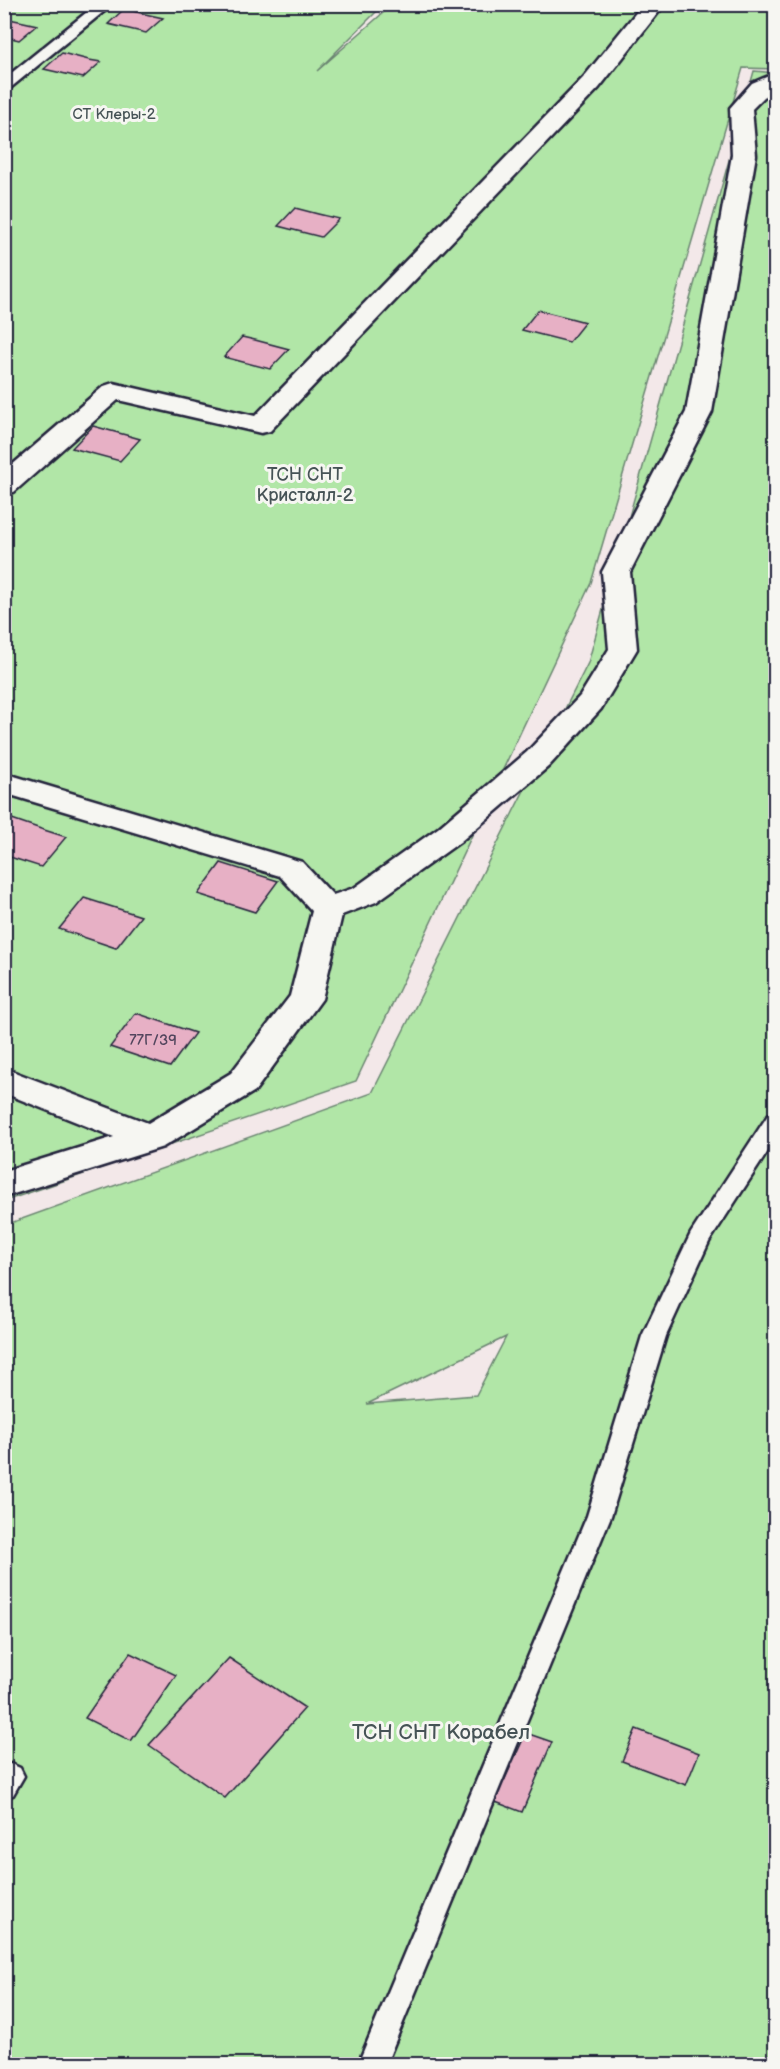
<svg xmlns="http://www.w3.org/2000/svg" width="780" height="2069" viewBox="0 0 780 2069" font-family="'Balsamiq Sans',sans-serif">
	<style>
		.green { fill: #b1e6a7; stroke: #6a8471; stroke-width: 1.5; fill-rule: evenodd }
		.building { fill: #e7b0c5; stroke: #22223b; stroke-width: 1.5 }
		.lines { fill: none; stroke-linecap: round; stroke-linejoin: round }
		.service-casing { stroke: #22223b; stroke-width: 5 }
		.minor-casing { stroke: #22223b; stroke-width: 5 }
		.service { fill: #f6f6f2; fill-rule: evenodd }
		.minor { fill: #f6f6f2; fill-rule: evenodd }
		.labels { text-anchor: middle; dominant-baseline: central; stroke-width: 6; stroke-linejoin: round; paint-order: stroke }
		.far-park-label { font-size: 15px; fill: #465356; stroke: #f6f6f2 }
		.number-label { font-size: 15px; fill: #53465e }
		.park-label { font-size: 18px; fill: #465356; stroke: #f6f6f2 }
		.near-park-label { font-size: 21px; fill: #465356; stroke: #f6f6f2 }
	</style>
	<rect width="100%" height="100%" fill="#f3e8e9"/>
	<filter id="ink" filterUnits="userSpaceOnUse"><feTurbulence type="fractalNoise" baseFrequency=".0167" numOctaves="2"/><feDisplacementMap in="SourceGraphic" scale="12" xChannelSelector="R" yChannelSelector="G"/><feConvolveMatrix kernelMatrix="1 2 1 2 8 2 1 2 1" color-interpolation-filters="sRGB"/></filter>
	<g filter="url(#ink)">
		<path class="green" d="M4,5H383L317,71L392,5H776L775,69L743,68L591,583L356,1081L5,1201Z
			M754,71L775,73V2064H5V1225L372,1093L588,663ZM506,1337L476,1395L367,1404Z"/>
		<path class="building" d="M124,9L145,14L163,18L146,33L108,24Z
			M4,18L19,21L37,25L19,40L11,38L4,37Z
			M62,53L89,60L101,62L83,78L44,69Z
			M295,208L318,214L339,219L321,237L278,226Z
			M538,310L570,318L585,322L569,342L522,330Z
			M242,337L255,340L289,349L270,369L224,357Z
			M93,426L126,435L140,439L120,461L72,448Z
			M12,819L41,829L66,837L41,867L16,859L4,855V828Z
			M221,863L278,881L255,912L198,894Z
			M84,898L141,916L116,948L59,929Z
			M136,1013L195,1033L170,1067L110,1047Z
			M130,1653L176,1675L131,1741L85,1718Z
			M229,1658L305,1708L225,1798L149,1745Z
			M636,1729L699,1753L686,1785L622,1761Z
			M526,1733L552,1742L522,1812L477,1795L486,1775L504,1781Z"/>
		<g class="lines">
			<g class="service-casing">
				<path id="service" d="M97,4H113L9,89L4,90V79Z
					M776,1113V1139L709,1242L666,1336L611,1516L386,2064H358L587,1516L642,1336L691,1233L768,1115Z
					M11,1764L20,1768L24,1776L13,1795L4,1798V1767Z"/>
			</g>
			<g class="minor-casing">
				<path id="minor" d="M643,4H665L599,88L270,431L261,433L118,400L14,492L4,494V472L104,386L113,383L255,416L583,78Z
					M776,73V89L768,93L752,109L756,155L712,412L630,572L637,649L601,709L549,766L460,842L376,902L342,915L322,999L255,1091L163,1147L4,1197V1171L114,1137L4,1093V1068L148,1123L231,1073L290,996L312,911L280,876L4,793V773L302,862L333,895L354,888L438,828L527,752L580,696L609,649L602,572L686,412L732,155L730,108L752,83Z"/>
			</g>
			<use href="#service" class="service"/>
			<use href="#minor" class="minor"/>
		</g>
	</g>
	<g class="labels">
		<g class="far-park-label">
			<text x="114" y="114">СТ Клеры-2</text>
		</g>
		<g class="number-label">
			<text x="153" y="1040">77Г/39</text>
		</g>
		<g class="park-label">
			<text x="305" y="474">ТСН СНТ<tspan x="305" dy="21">Кристалл-2</tspan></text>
		</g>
		<g class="near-park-label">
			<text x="441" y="1732">ТСН СНТ Корабел</text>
		</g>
	</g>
	<rect width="780" height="2069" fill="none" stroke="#f6f6f2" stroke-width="24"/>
	<rect x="12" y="12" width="756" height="2045" fill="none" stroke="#22223b" stroke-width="2" filter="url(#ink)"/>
</svg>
